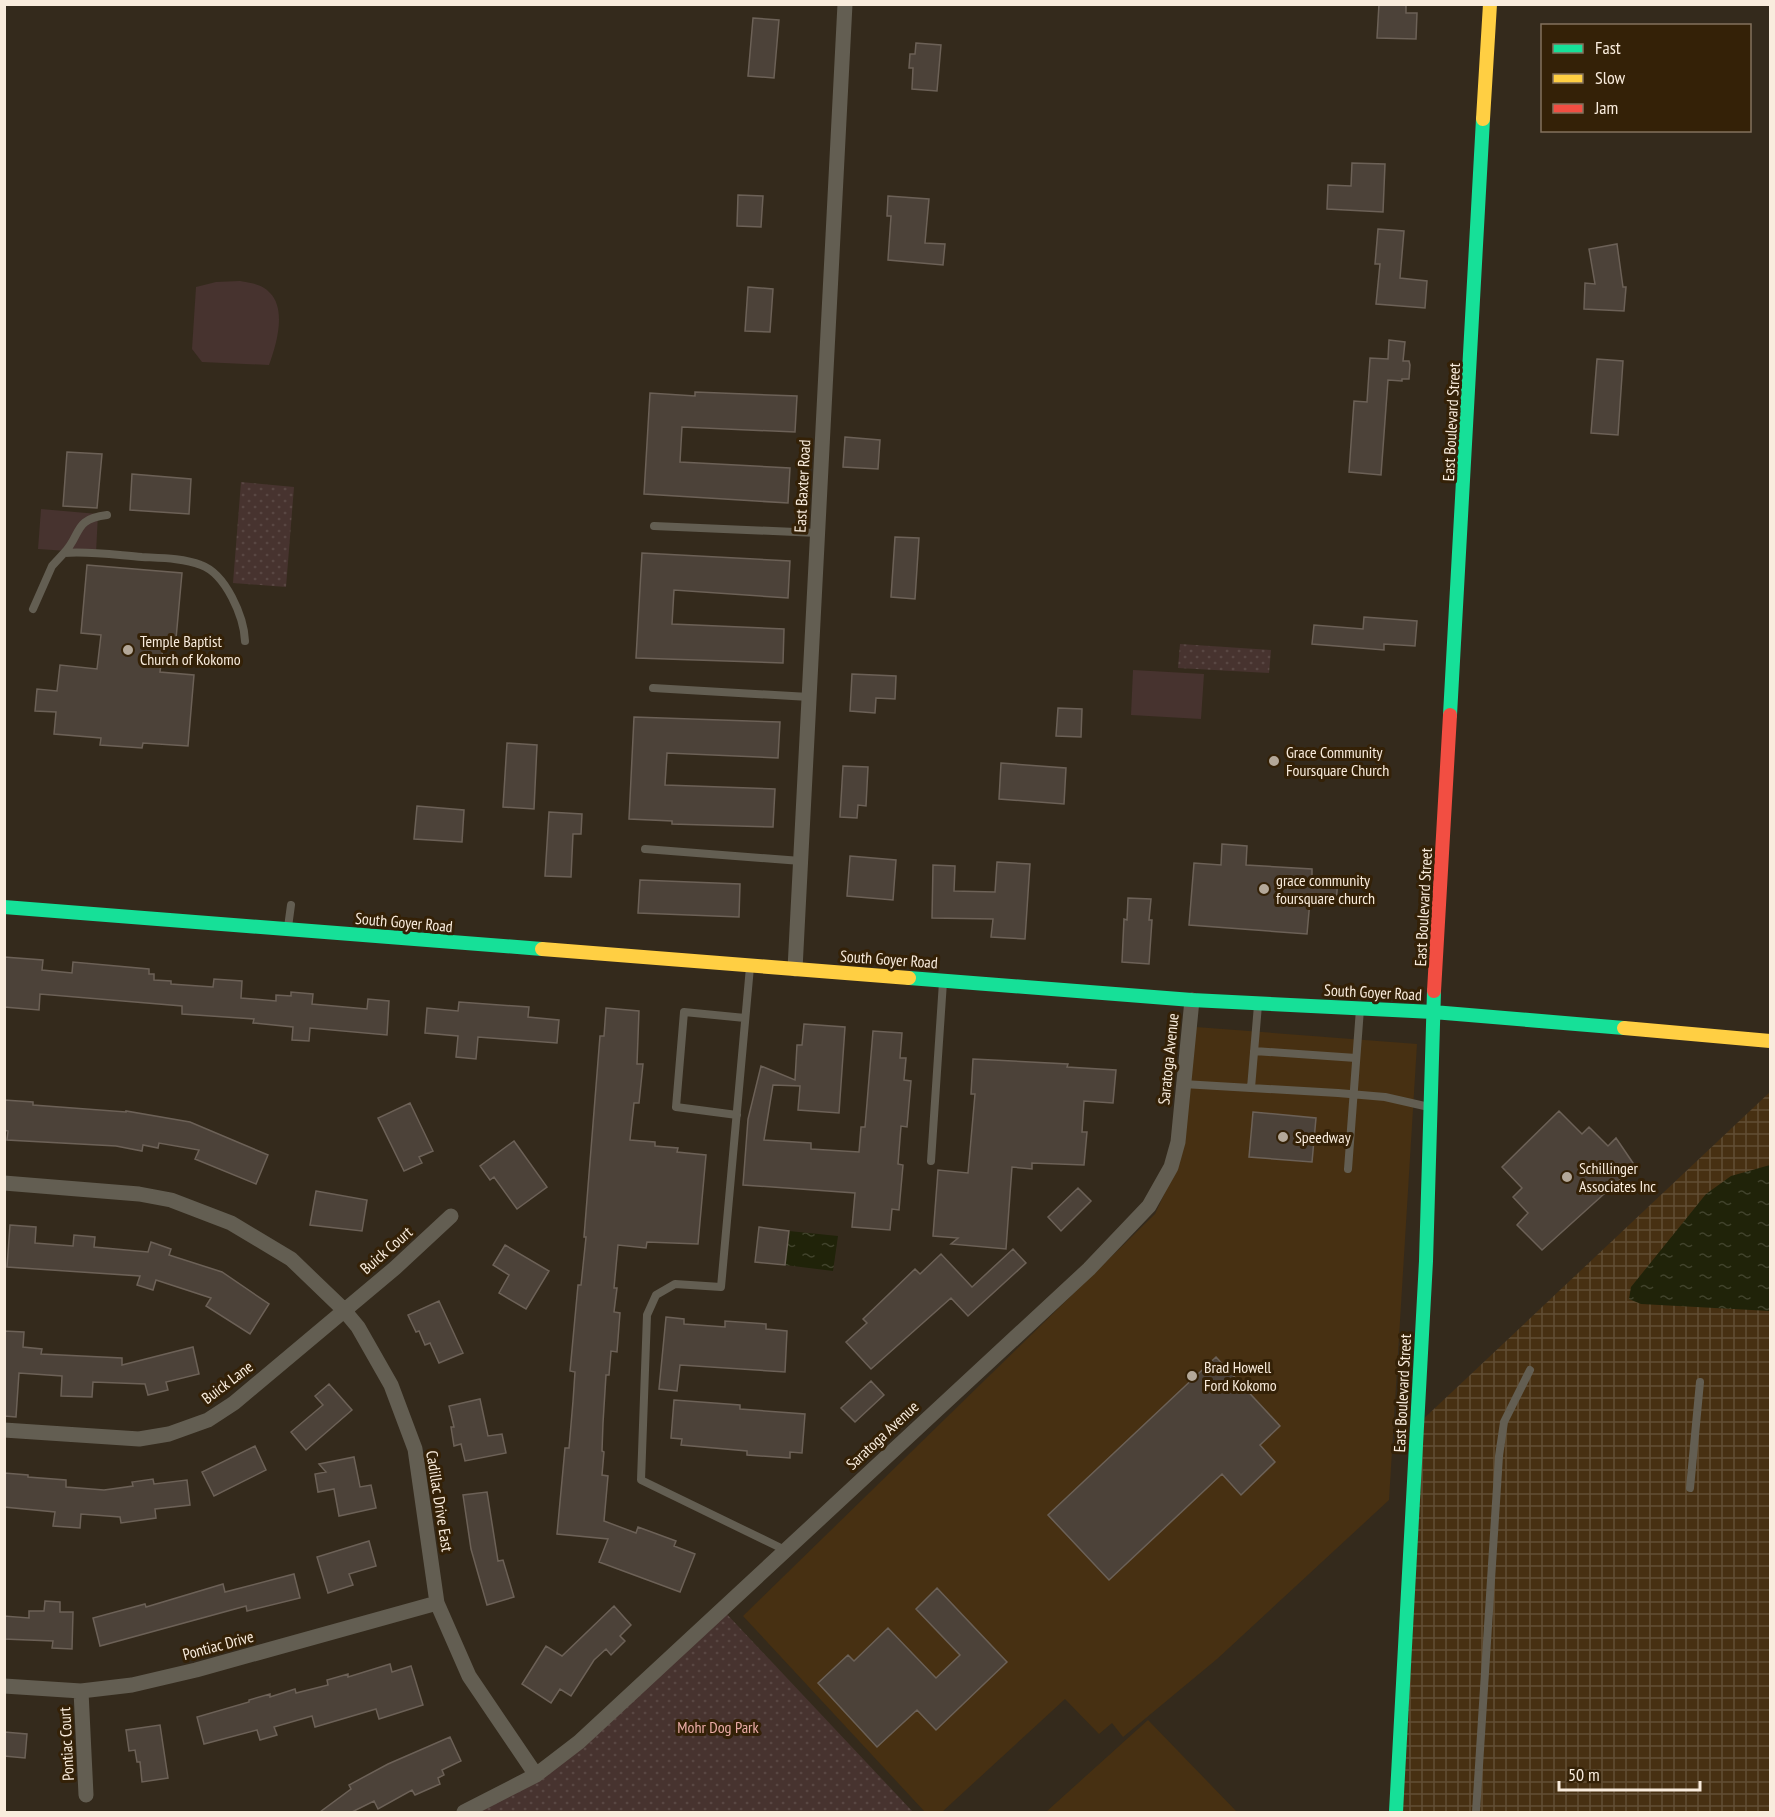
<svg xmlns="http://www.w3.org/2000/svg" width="1775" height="1817" viewBox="0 0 1775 1817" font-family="'PT Sans Narrow',sans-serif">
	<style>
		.built { fill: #473012 }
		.industrial { fill: url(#industrial-grid) }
		.grass { fill: #47332f }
		.park { fill: url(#park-dots) }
		.water { fill: url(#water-ripples) }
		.building { fill: #4c4239; stroke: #6c6157; stroke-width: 1.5 }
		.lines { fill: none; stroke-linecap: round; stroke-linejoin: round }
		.lane { stroke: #635e52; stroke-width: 8 }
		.street { stroke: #635e52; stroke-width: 15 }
		.fast { stroke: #16e098; stroke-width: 14 }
		.slow { stroke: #ffcf43; stroke-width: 14 }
		.jam { stroke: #f24e42; stroke-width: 14 }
		.poi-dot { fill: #b4a899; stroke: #342107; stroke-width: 2 }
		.labels { text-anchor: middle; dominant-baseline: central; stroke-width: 6; stroke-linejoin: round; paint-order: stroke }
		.street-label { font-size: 16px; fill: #f9ecdd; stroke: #342107 }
		.poi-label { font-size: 16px; fill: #f9ecdd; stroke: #342107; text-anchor: start }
		.park-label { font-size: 16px; fill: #ebaca7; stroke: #342107 }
	</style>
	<defs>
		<pattern id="industrial-grid" width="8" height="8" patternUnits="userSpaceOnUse" patternTransform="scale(1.5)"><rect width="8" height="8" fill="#473012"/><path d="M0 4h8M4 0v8" fill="none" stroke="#624e34"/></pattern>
		<pattern id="park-dots" width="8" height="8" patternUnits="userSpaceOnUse" patternTransform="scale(1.5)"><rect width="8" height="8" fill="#47332f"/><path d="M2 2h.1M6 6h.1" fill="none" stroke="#594743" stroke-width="1.8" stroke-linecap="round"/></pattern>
		<pattern id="water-ripples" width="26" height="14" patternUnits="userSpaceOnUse" patternTransform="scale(1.5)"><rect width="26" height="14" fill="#202309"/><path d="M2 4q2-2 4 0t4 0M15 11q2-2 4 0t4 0" fill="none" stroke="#41432c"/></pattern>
	</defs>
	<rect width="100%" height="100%" fill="#342a1c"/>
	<path class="built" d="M1196,1027L1417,1044L1389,1500L1217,1659L1123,1737L1112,1723L1099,1734L1065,1699L942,1812H925L743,1616L1155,1214L1180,1160Z
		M1148,1720L1237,1812H1046Z"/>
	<path class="industrial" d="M1770,1092V1812H1396L1417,1425Z"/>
	<path class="grass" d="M240,281C251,283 262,284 270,293C287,310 276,346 269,365L202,362L192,349L196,287L216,282Z
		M41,509L98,514L96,553L38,549Z
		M1133,670L1204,674L1201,719L1131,715Z"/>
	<path class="park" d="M241,482L294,487L286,587L233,583Z
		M1180,644L1271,650L1269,673L1178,668Z
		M722,1609L913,1812H464L536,1775Z"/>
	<path class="water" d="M1770,1165V1311L1641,1304L1629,1299L1631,1287L1706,1194L1731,1176Z
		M789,1231L838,1236L833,1271L785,1265Z"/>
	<path class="building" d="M1379,4H1406V13H1417L1416,39L1377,38Z
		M753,18L779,20L774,78L748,76Z
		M916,43L941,45L937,91L912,89L913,68H909L910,54H915Z
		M1352,163L1385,164L1383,212L1327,209L1328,185L1351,186Z
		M738,195L763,196L761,227L737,226Z
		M888,196L929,199L925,243L945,244L943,265L888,260L891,216H887Z
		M1378,229L1404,231L1400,278L1427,281L1425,308L1376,304L1380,264H1375Z
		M1617,244L1623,287H1626L1624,311L1584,309L1585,283L1595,284L1589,249Z
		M748,287L773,289L770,332L745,331Z
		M1389,340L1405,342L1403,361H1409L1410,365L1409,379H1402V381L1388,380L1381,475L1349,472L1354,401L1367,402L1370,358L1388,359Z
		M1597,359L1623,361L1618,435L1591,433Z
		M695,392L797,396L795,432L682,427L680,462L790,468L788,503L644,494L650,393L695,396Z
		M845,437L880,440L878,469L843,467Z
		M67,452L102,454L97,508L63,506Z
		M132,474L191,479L189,514L130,510Z
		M895,537L919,538L915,599L891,597Z
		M642,553L790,561L788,598L674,590L672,624L784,629L783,663L636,658Z
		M87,565L182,573L176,639L164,638L160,672L194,675L188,746L143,743L142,748L100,745L101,738L54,734L56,712L35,711L37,689L57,691L60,665L97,669L101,635L81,633Z
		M1364,617L1417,621L1415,646L1384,644V650L1312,644L1314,625L1363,629Z
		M852,674L896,676L895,699L876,698L875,713L850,711Z
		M1058,708L1082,709L1081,737L1056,736Z
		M634,717L780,722L778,758L667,753L665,785L775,789L773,827L672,824V821L629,819Z
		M507,743L537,745L534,809L503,807Z
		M1001,763L1066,768L1064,804L999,799Z
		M843,766L868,767L866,806L858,805L857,818L840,817Z
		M417,806L464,810L462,842L414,839Z
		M549,812L582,814L581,834H573L571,877L545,876Z
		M1222,844L1247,846L1246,865L1312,869V877L1338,879L1336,903L1310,901L1307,934L1189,925L1194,863L1221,865Z
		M850,856L896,860L893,900L847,896Z
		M997,862L1030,864L1025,939L991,937L993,919L932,918L933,865L955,866L954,891L995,892Z
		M640,880L740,884L739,917L638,913Z
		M1128,898L1151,899L1149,920H1152L1149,964L1122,962L1124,919L1127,920Z
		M4,957L43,960L42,970L72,973L73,962L149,969V974H154V980L171,981V984L213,987L214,979L242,981L241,998L276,1001V995L291,996V992L313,994L312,1004L367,1009L368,999L389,1001L387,1035L310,1028L309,1041L292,1040L293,1027L253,1023L254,1019L182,1014V1006L40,994L39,1010L4,1007Z
		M459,1002L529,1007L528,1017L559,1020L557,1043L478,1037L476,1059L456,1057L458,1036L425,1033L427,1008L458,1011Z
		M606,1008L639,1011L637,1064H643L639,1103H634L630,1140L655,1142V1146L678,1148L677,1152L706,1155L698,1244L647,1242L646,1248L618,1245L614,1288H617L614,1312L620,1313L617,1352L611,1351L609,1375H606L603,1423L602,1451L604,1452L602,1475L608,1476L604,1521L636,1533L638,1527L676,1541L674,1546L695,1554L680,1592L599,1562L608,1539L557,1534L565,1448H569L573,1401L575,1372L570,1371L578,1285H581L586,1237H584L600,1036H604Z
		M804,1024L845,1027L839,1113L798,1110L800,1086L773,1085L764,1140L811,1143V1149L859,1152L861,1127H865L873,1031L902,1033L900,1058H906L904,1080L911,1081L907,1127L901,1126L898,1164L903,1165L899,1210L892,1209L890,1230L852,1227L855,1193L743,1185L748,1119L761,1066L795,1080L797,1045H802Z
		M973,1059L1068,1064L1067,1067L1116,1070L1113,1103L1084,1101L1082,1132H1087L1084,1165L1032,1163V1169L1012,1167L1006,1249L951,1244L958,1238L933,1236L938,1170L968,1173L975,1094H971Z
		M4,1100L33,1102V1105L126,1112V1111L190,1122L268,1155L256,1184L195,1159L199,1150L159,1143L158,1148L143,1145L142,1151L116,1146L7,1140L8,1131L4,1130Z
		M410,1103L433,1151L419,1157L422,1163L404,1171L378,1118Z
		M1559,1111L1582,1134L1589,1127L1608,1146L1616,1138L1635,1166L1542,1250L1517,1225L1528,1213L1513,1197L1522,1188L1502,1167Z
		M1253,1112L1316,1118L1312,1162L1249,1157Z
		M514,1141L547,1187L517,1209L494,1177L490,1180L480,1166Z
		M1078,1188L1091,1201L1061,1231L1048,1217Z
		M316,1191L367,1200L362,1231L310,1225Z
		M10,1225L36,1227L35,1243L73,1246L74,1235L95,1237L94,1247L148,1252L151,1242L171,1249L169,1255L222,1272L269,1304L250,1334L206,1306L211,1298L156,1280L153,1290L137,1285L140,1276L7,1267Z
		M759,1227L789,1231L785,1265L755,1262Z
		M505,1245L549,1271L526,1309L499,1293L509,1275L493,1265Z
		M1013,1249L1026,1263L968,1316L951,1298L871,1369L846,1342L867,1323L863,1319L915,1269L920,1274L941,1254L972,1287Z
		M439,1301L463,1353L439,1363L430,1343L425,1345L419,1331L416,1332L408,1315Z
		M666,1317L684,1319V1324L725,1327V1321L766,1324V1329L787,1331L785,1372L680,1365L677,1391L659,1389Z
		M4,1331L24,1332L23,1347L42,1349L41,1354L122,1358V1365L193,1347L199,1374L166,1382L168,1390L148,1395L145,1384L93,1382L92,1397L61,1396L62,1376L19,1373L16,1417L4,1416Z
		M1216,1357L1280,1426L1260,1445L1275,1462L1241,1495L1222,1474L1109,1580L1048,1515Z
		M871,1381L884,1395L855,1422L841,1408Z
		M329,1384L352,1410L306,1450L291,1432L323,1405L315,1396Z
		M480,1399L488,1436L502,1434L506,1453L465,1461L461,1444L454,1446L451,1427H454L449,1406Z
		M674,1400L740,1405V1409L805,1414L802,1453L790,1452V1458L747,1455V1451L681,1445L682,1439L671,1438Z
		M255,1446L266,1470L214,1496L202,1472Z
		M354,1457L360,1487L371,1485L376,1508L339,1516L334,1489L318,1492L315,1474L326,1472L319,1464Z
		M4,1473L28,1475V1477L66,1480V1487L104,1490L133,1486L132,1482L153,1479L154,1484L187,1480L190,1505L155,1509L156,1518L121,1523L120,1517L81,1514L80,1528L53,1526L55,1512L4,1507Z
		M487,1492L498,1561L503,1560L514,1597L487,1605L471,1549L463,1495Z
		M369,1541L376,1566L349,1574L353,1585L328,1593L317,1557Z
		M294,1574L300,1598L247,1611L246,1606L100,1646L93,1618L145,1604L146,1607L223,1584L225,1592Z
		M937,1588L1007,1662L936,1730L917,1710L877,1747L818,1683L848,1655L854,1661L888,1628L936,1678L960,1655L916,1609Z
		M45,1601L60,1602V1612H73L72,1649L52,1648L53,1641L4,1639V1616L29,1618V1611H44Z
		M614,1606L631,1625L620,1636L625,1641L611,1655L606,1649L594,1660L571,1696L560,1689L551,1703L522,1684L546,1646L562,1656Z
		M390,1664L392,1672L411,1666L423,1705L379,1719L376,1709L315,1727L312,1716L274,1727L277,1735L260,1740L257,1730L204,1744L197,1717L249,1702V1700L270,1694V1697L295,1689L296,1693L328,1685L327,1680L348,1674V1677Z
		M160,1725L168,1778L142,1782L140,1762H137L135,1750L129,1751L126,1730Z
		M4,1732L27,1734L25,1758L4,1756Z
		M450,1737L461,1761L442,1770L444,1775L438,1778L440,1784L415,1795L412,1790L378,1809L374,1801L352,1812H320L351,1789L349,1785L388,1764Z"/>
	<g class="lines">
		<path class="lane" d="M654,526L818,533
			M64,553C82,534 73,519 107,515
			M33,609L52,566L64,553C90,551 116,555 142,557C161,558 183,558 201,565C226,574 244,617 245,641
			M653,688L809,697
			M645,849L801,861
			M288,927L291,905
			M750,967L721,1287L675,1284L656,1295L647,1315L641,1480L785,1550
			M1254,1051L1356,1058
			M1183,1084L1338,1093L1385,1097L1429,1107
			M1251,1088L1258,1005
			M737,1115L676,1107L684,1012L745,1018
			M931,1161L943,982
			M1348,1169L1360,1009
			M1690,1488L1700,1382
			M1476,1812L1499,1456L1504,1422L1530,1370"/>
		<path class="street" d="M795,969L845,4
			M4,1183L139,1194L171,1200L231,1223L291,1259L343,1309L358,1327L391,1385L415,1449L437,1603L469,1676L536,1775
			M4,1430L139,1439L169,1434L208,1420L234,1403L395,1268L451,1216
			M4,1686L81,1691L132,1685L196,1670L437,1603
			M81,1691L86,1795
			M464,1812L536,1775L579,1742L1089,1269L1149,1206L1171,1167L1178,1142L1192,1000"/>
		<path class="fast" d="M1450,715L1483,119
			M4,907L542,949
			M909,978L1192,1000L1433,1012L1624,1028
			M1396,1812L1426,1261L1434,991"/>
		<path class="slow" d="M1483,119L1490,4
			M542,949L909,978
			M1624,1028L1770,1041"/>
		<path class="jam" d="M1434,991L1450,715"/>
	</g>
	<g class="poi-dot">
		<circle cx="128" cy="650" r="6"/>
		<circle cx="1274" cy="761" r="6"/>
		<circle cx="1264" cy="889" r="6"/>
		<circle cx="1283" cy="1137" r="6"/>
		<circle cx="1567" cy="1177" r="6"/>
		<circle cx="1192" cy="1376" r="6"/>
	</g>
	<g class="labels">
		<g class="street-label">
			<text transform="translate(1451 422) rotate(-87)">East Boulevard Street</text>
			<text transform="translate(802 486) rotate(-87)">East Baxter Road</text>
			<text transform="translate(1423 907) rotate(-87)">East Boulevard Street</text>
			<text transform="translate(404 922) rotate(5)">South Goyer Road</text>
			<text transform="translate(889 959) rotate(4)">South Goyer Road</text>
			<text transform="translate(1373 992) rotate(3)">South Goyer Road</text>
			<text transform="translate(1168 1059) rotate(-84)">Saratoga Avenue</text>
			<text transform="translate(386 1250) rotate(-41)">Buick Court</text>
			<text transform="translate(227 1382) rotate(-37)">Buick Lane</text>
			<text transform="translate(1402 1393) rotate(-87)">East Boulevard Street</text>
			<text transform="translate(882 1435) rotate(-43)">Saratoga Avenue</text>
			<text transform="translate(440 1501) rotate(81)">Cadillac Drive East</text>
			<text transform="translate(218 1645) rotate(-15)">Pontiac Drive</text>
			<text transform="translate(66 1744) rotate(-93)">Pontiac Court</text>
		</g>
		<g class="poi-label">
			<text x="140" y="641">Temple Baptist<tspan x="140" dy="18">Church of Kokomo</tspan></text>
			<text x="1286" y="752">Grace Community<tspan x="1286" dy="18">Foursquare Church</tspan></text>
			<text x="1276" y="880">grace community<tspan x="1276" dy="18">foursquare church</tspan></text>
			<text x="1295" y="1137">Speedway</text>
			<text x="1579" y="1168">Schillinger<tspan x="1579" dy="18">Associates Inc</tspan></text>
			<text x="1204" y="1367">Brad Howell<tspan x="1204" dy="18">Ford Kokomo</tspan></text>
		</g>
		<g class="park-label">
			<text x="718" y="1727">Mohr Dog Park</text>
		</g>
	</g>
	<rect width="1775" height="1817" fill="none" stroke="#f9ecdd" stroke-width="12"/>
	<rect x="1541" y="24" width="210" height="108" fill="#342107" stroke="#83725d" stroke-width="1.5"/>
	<rect x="1553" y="44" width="30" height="9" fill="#16e098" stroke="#83725d" stroke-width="1.5"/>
	<text x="1595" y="54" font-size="18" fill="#f9ecdd">Fast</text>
	<rect x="1553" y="74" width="30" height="9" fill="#ffcf43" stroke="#83725d" stroke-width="1.5"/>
	<text x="1595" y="84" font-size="18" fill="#f9ecdd">Slow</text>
	<rect x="1553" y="104" width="30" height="9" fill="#f24e42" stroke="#83725d" stroke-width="1.5"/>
	<text x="1595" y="114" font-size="18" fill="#f9ecdd">Jam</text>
	<path d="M1559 1781v9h141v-9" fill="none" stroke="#f9ecdd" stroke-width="3"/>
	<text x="1568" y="1781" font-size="18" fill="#f9ecdd" stroke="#342107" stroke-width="4.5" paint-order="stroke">50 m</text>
</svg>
